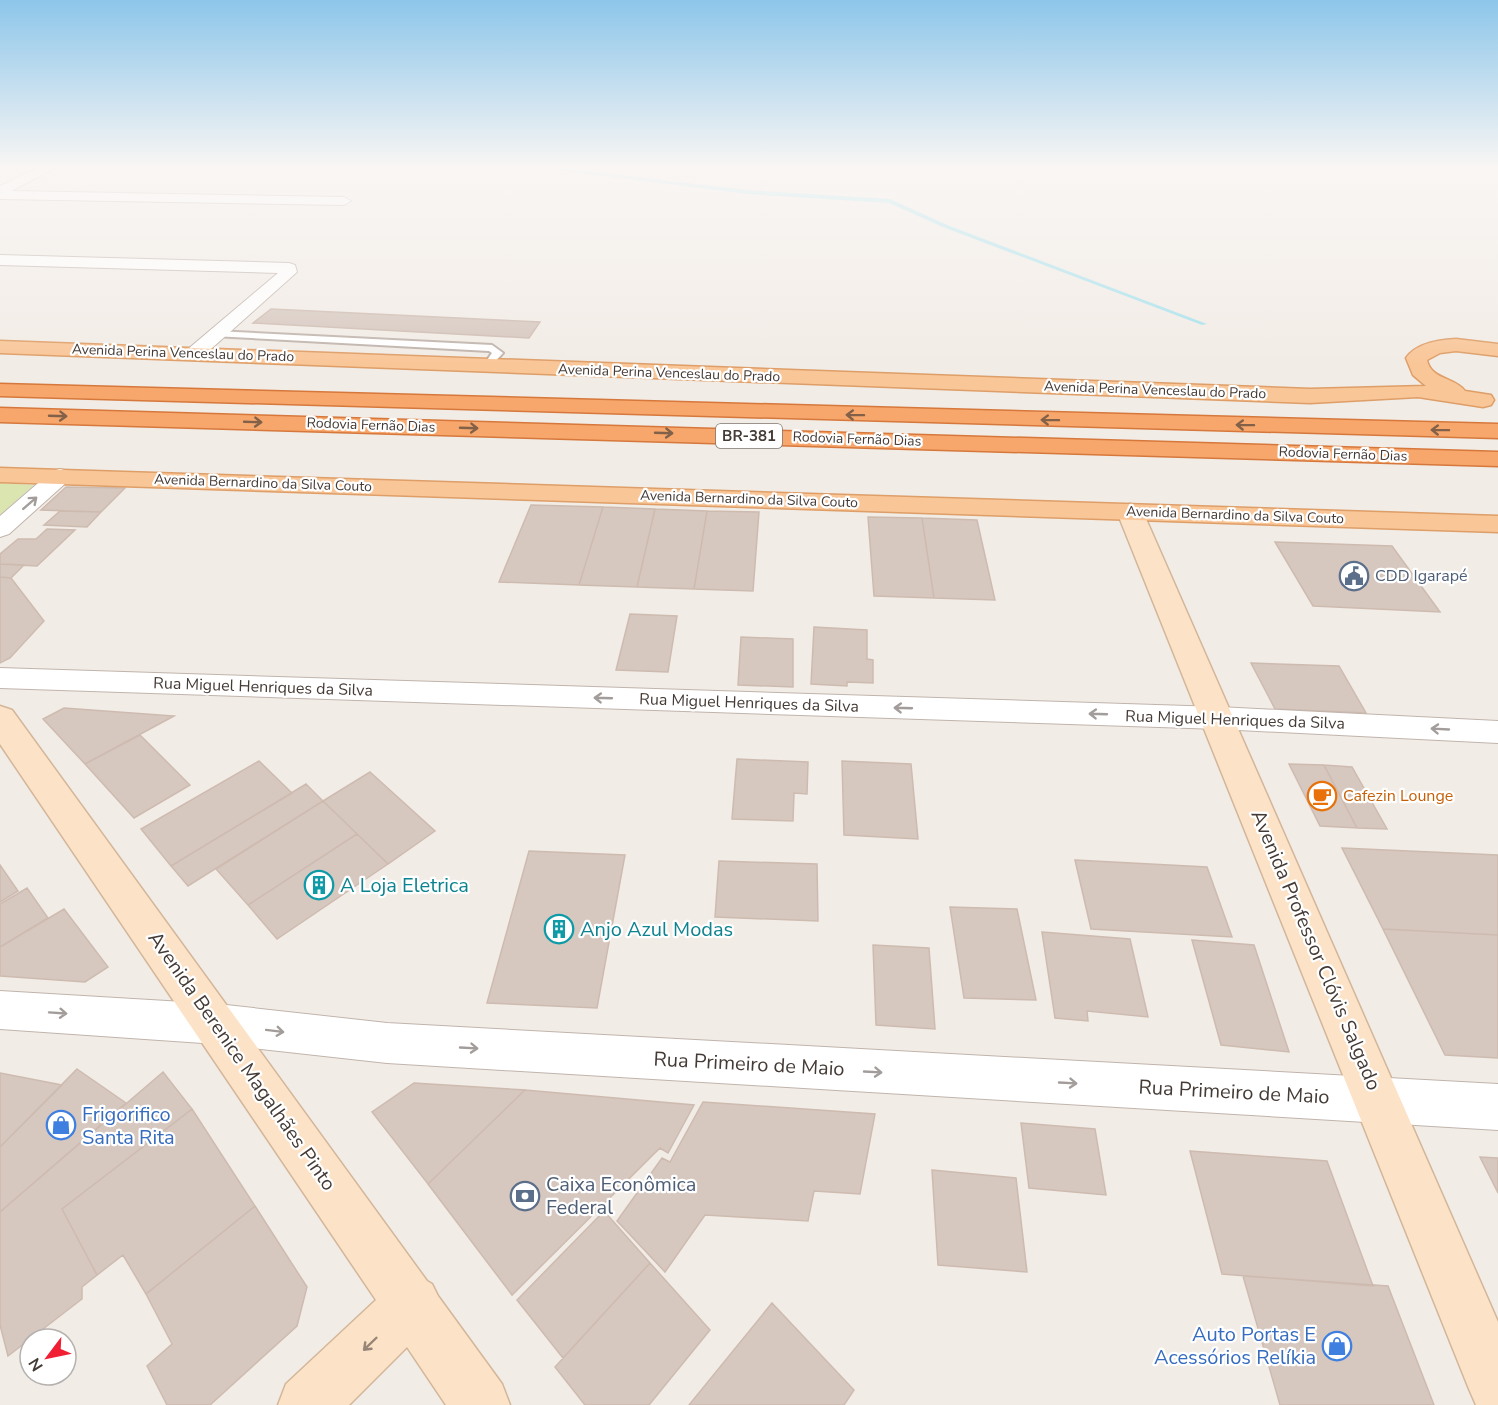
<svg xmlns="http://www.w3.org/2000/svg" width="1498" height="1405" viewBox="0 0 1498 1405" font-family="'Nunito Sans',sans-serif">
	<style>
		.green { fill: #dae5b0 }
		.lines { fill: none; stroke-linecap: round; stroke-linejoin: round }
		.stream { fill: #a5e1ed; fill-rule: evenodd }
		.building { fill: #d6c7bf; stroke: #cebbb0; stroke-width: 1.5 }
		.lane-casing { stroke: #c0b4ac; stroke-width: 4 }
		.street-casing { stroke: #c0b4ac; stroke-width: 2 }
		.secondary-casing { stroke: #d3b69a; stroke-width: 3 }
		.primary-casing { stroke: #de9e68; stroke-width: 3 }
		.highway-casing { stroke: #d6783c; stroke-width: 3 }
		.lane { fill: #fff; fill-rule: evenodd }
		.street { fill: #fff; fill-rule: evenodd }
		.secondary { fill: #fce2c6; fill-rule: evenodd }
		.primary { fill: #f9c698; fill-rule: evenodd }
		.highway { fill: #f7a76c; fill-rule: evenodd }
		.oneway { stroke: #836149 }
		.oneway2 { stroke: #a29d9a }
		.oneway3 { stroke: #978677 }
		.labels { text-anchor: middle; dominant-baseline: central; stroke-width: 4.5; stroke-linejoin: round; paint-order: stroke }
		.far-street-label { font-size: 14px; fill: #453b36; stroke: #fff }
		.shield { fill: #fff; stroke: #7d7672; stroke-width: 1.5 }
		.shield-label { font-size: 15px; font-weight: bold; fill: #453b36 }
		.service-label { font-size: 16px; fill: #4e5e75; stroke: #fff; text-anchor: start }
		.street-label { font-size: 16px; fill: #453b36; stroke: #fff }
		.food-label { font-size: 16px; fill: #c56008; stroke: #fff; text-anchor: start }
		.near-culture-label { font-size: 20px; fill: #0d838f; stroke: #fff; text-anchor: start }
		.near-street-label { font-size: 20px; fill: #453b36; stroke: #fff }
		.near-shop-label { font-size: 20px; fill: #366cbe; stroke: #fff; text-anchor: start }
		.near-service-label { font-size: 20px; fill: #4e5e75; stroke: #fff; text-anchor: start }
	</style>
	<rect width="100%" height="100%" fill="#f2ece6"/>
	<path class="green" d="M0,483L34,485L0,515Z"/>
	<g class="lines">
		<path class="stream" d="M534,167H550L747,190L890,199L947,225L1207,324L1202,325L943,227L889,203L747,194Z"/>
	</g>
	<path class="building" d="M271,309L540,322L529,338L253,323Z
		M66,487L125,488L101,512L41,510Z
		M531,505L603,507L579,585L499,582Z
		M603,507L655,509L637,587L579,585Z
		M655,509L707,511L694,589L637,587Z
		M60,511L101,512L87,527L44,525Z
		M707,511L759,512L753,591L694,589Z
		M868,517L922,518L934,598L874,596Z
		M922,518L977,520L995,600L934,598Z
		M47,529L75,530L37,566L0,564V554L18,539H36Z
		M1275,542L1392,546L1440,612L1313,606Z
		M0,564L24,565L11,578L0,577Z
		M0,577L11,578L44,621L10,658L0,663Z
		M630,614L677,616L668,672L616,670Z
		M814,627L867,630V659L873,660V683L847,682V686L811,684Z
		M741,637L793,639V687L738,685Z
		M1251,663L1339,666L1366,713L1275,709Z
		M64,708L174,716L85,764L43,719Z
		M140,735L190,785L134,818L85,764Z
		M737,759L808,762L807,794L794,793L793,821L732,819Z
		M259,761L292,793L171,866L141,829Z
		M842,761L911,764L918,839L844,835Z
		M1289,764L1324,765L1357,828L1320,826Z
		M1324,765L1352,767L1387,829L1357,828Z
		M370,772L435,831L388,864L323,801Z
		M306,784L323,801L188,886L171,866Z
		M323,801L357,834L248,905L216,869Z
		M357,834L388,864L277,939L248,905Z
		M1342,848L1498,855V935L1383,929Z
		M529,851L625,855L597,1008L487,1003Z
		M1075,860L1207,867L1232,937L1091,929Z
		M719,861L817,864L818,921L715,917Z
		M0,865L18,891L0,902Z
		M27,888L48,918L0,947V904Z
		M950,907L1017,909L1036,1000L964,998Z
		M64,909L108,967L85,982L0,976V947Z
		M1383,929L1498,935V1058L1445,1055Z
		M1042,932L1130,939L1148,1017L1087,1011L1088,1021L1055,1018Z
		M1192,940L1254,945L1289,1052L1221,1045Z
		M873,945L929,948L935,1029L876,1025Z
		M77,1069L126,1103L0,1212V1147Z
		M163,1072L192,1109L62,1209L97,1275L82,1287V1299L8,1356L0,1325V1212Z
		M0,1073L62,1085L0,1147Z
		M414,1083L525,1090L428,1184L372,1112Z
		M525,1090L694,1105L668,1153L660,1148L512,1295L428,1184Z
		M703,1102L875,1114L860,1194L814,1191L808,1221L705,1215L665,1272L617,1221L662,1158L670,1162Z
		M192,1109L255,1206L146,1294L123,1255L97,1275L62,1209Z
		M1021,1123L1095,1129L1106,1195L1029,1188Z
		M1190,1151L1327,1161L1373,1286L1222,1274Z
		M1480,1157L1498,1158V1193Z
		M932,1170L1016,1178L1027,1272L938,1265Z
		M255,1206L307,1287L297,1326L210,1405H167L147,1366L172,1344L146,1294Z
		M604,1211L650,1263L563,1358L517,1300Z
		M650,1263L710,1330L649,1405H585L555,1367Z
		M1243,1276L1388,1286L1434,1405H1280Z
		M772,1303L854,1390L844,1405H689Z"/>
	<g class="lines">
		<g class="lane-casing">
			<path id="lane" d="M216,331L492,345L503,353L488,369L483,366L492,353L489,351L213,336V332Z"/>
		</g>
		<g class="street-casing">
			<path id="street" d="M40,167H57L11,191L344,197L351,201L344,205L0,199V186Z
				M0,255L289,263L295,265L297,272L202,357L195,359L185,353L188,349L278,273L0,265Z
				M60,469L68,471L72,476L68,481L9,534L0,537V516L52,471Z
				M0,668L1219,707L1498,721V743L1219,729L0,688Z
				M0,991L217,1004L387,1023L1498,1084V1130L387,1063L217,1044L0,1029Z"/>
		</g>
		<g class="secondary-casing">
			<path id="secondary" d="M1130,504L1139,506L1143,512L1498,1322V1405H1476L1469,1389L1117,512L1121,506Z
				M0,706L12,710L427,1281L432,1284L438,1296L502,1384L510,1405H446L407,1347L349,1405H278L286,1384L376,1300L0,744Z"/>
		</g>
		<g class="primary-casing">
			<path id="primary" d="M1456,339L1498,344V356L1456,351L1440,353L1427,360C1431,380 1455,377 1465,391L1491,395L1494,400L1491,405L1483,407L1418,397L1310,403L0,353V341L1310,389L1426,386L1413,375L1406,358C1416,343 1439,340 1456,339Z
				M0,468L1498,516V532L0,482Z"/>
		</g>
		<g class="highway-casing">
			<path id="highway" d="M0,384L1498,424V438L0,396Z
				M0,408L1498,452V466L0,422Z"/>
		</g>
		<use href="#lane" class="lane"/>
		<use href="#street" class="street"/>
		<use href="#secondary" class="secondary"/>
		<use href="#primary" class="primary"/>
		<use href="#highway" class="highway"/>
	</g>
	<defs><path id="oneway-shaft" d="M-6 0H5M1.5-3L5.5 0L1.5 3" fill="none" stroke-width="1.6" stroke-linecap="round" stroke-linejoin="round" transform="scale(1.5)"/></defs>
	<g class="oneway">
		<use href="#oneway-shaft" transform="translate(855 415) rotate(-179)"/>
		<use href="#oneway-shaft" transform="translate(58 416) rotate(2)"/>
		<use href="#oneway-shaft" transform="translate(1050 420) rotate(-179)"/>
		<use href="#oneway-shaft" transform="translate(253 422) rotate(2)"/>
		<use href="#oneway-shaft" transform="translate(1245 425) rotate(-179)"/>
		<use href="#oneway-shaft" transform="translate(469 428) rotate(2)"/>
		<use href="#oneway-shaft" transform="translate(1440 430) rotate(-179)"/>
		<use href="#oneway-shaft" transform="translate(664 433) rotate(2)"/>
	</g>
	<g class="oneway2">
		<use href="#oneway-shaft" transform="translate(30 503) rotate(-41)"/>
		<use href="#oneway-shaft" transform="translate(603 698) rotate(-178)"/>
		<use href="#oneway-shaft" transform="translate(903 708) rotate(-178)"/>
		<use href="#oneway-shaft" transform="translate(1098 714) rotate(-178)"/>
		<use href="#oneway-shaft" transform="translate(1440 729) rotate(-177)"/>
		<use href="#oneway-shaft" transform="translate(58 1013) rotate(4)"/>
		<use href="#oneway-shaft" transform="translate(275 1031) rotate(7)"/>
		<use href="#oneway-shaft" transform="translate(469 1048) rotate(3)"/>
		<use href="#oneway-shaft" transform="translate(873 1072) rotate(3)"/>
		<use href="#oneway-shaft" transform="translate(1068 1083) rotate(3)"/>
	</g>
	<use class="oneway3" href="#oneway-shaft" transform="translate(370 1344) rotate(136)"/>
	<linearGradient id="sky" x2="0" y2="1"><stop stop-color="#8dc6ea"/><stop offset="0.46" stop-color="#f9f6f4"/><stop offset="1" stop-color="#f9f6f4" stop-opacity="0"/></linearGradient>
	<rect width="1498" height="364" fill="url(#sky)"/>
	<defs>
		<g id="civic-ring" transform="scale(1.5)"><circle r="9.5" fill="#fff" stroke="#5c6f8a" stroke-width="1.5"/><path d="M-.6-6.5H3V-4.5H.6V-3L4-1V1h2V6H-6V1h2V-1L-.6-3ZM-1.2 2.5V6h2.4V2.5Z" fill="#5c6f8a"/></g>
		<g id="cafe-ring" transform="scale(1.5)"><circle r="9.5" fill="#fff" stroke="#e8710a" stroke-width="1.5"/><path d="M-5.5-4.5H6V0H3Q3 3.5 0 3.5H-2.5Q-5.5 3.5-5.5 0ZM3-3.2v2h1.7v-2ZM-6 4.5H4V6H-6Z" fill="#e8710a"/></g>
		<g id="building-ring" transform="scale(1.5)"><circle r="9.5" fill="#fff" stroke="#0f9aa8" stroke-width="1.5"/><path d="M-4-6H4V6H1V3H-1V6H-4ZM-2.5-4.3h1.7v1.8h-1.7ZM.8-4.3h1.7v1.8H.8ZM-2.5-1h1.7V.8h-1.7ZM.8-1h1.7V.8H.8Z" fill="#0f9aa8"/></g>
		<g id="shop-ring" transform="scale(1.5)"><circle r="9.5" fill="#fff" stroke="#3f7fe0" stroke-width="1.5"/><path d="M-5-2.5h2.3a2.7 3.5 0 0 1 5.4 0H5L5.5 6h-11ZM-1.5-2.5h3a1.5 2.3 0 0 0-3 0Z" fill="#3f7fe0"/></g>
		<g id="bank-ring" transform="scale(1.5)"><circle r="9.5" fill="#fff" stroke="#5c6f8a" stroke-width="1.5"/><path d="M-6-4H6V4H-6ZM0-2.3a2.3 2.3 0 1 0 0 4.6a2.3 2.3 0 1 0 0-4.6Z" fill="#5c6f8a"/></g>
	</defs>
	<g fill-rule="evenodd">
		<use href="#civic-ring" x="1354" y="576"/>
		<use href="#cafe-ring" x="1322" y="796"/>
		<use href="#building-ring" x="319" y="885"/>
		<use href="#building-ring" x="559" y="929"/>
		<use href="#shop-ring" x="61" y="1125"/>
		<use href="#bank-ring" x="525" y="1196"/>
		<use href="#shop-ring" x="1337" y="1346"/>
	</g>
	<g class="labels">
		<g class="far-street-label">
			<text transform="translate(183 353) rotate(2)">Avenida Perina Venceslau do Prado</text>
			<text transform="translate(669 373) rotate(2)">Avenida Perina Venceslau do Prado</text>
			<text transform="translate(1155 390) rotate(2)">Avenida Perina Venceslau do Prado</text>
			<text transform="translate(371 425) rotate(2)">Rodovia Fernão Dias</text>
			<text transform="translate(857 439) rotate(2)">Rodovia Fernão Dias</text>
			<text transform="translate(1343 454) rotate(2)">Rodovia Fernão Dias</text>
			<text transform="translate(263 483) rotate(2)">Avenida Bernardino da Silva Couto</text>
			<text transform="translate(749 499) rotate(2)">Avenida Bernardino da Silva Couto</text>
			<text transform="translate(1235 515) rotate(2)">Avenida Bernardino da Silva Couto</text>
		</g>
		<rect class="shield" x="716" y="424" width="66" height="24" rx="4.5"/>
		<g class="shield-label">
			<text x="749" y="436">BR-381</text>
		</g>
		<g class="service-label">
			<text x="1375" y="576">CDD Igarapé</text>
		</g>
		<g class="street-label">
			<text transform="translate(263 687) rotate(2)">Rua Miguel Henriques da Silva</text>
			<text transform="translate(749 703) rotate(2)">Rua Miguel Henriques da Silva</text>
			<text transform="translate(1235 720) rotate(2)">Rua Miguel Henriques da Silva</text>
		</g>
		<g class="food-label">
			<text x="1343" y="796">Cafezin Lounge</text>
		</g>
		<g class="near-culture-label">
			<text x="340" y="885">A Loja Eletrica</text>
			<text x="580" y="929">Anjo Azul Modas</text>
		</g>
		<g class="near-street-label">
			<text transform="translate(1316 950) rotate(67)">Avenida Professor Clóvis Salgado</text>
			<text transform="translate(242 1061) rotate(55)">Avenida Berenice Magalhães Pinto</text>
			<text transform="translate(749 1064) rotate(3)">Rua Primeiro de Maio</text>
			<text transform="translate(1234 1092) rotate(3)">Rua Primeiro de Maio</text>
		</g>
		<g class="near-shop-label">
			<text x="82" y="1114">Frigorifico<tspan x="82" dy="23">Santa Rita</tspan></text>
			<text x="1316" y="1334" text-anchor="end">Auto Portas E<tspan x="1316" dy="23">Acessórios Relíkia</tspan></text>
		</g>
		<g class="near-service-label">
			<text x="546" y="1184">Caixa Econômica<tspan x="546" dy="23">Federal</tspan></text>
		</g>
	</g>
	<g transform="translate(48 1357) rotate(238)"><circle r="28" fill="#ffffff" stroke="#b5b1af" stroke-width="1.5"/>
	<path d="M0-4.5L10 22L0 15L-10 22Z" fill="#f01f33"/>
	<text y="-9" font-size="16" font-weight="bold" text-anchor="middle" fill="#453b36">N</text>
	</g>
</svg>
